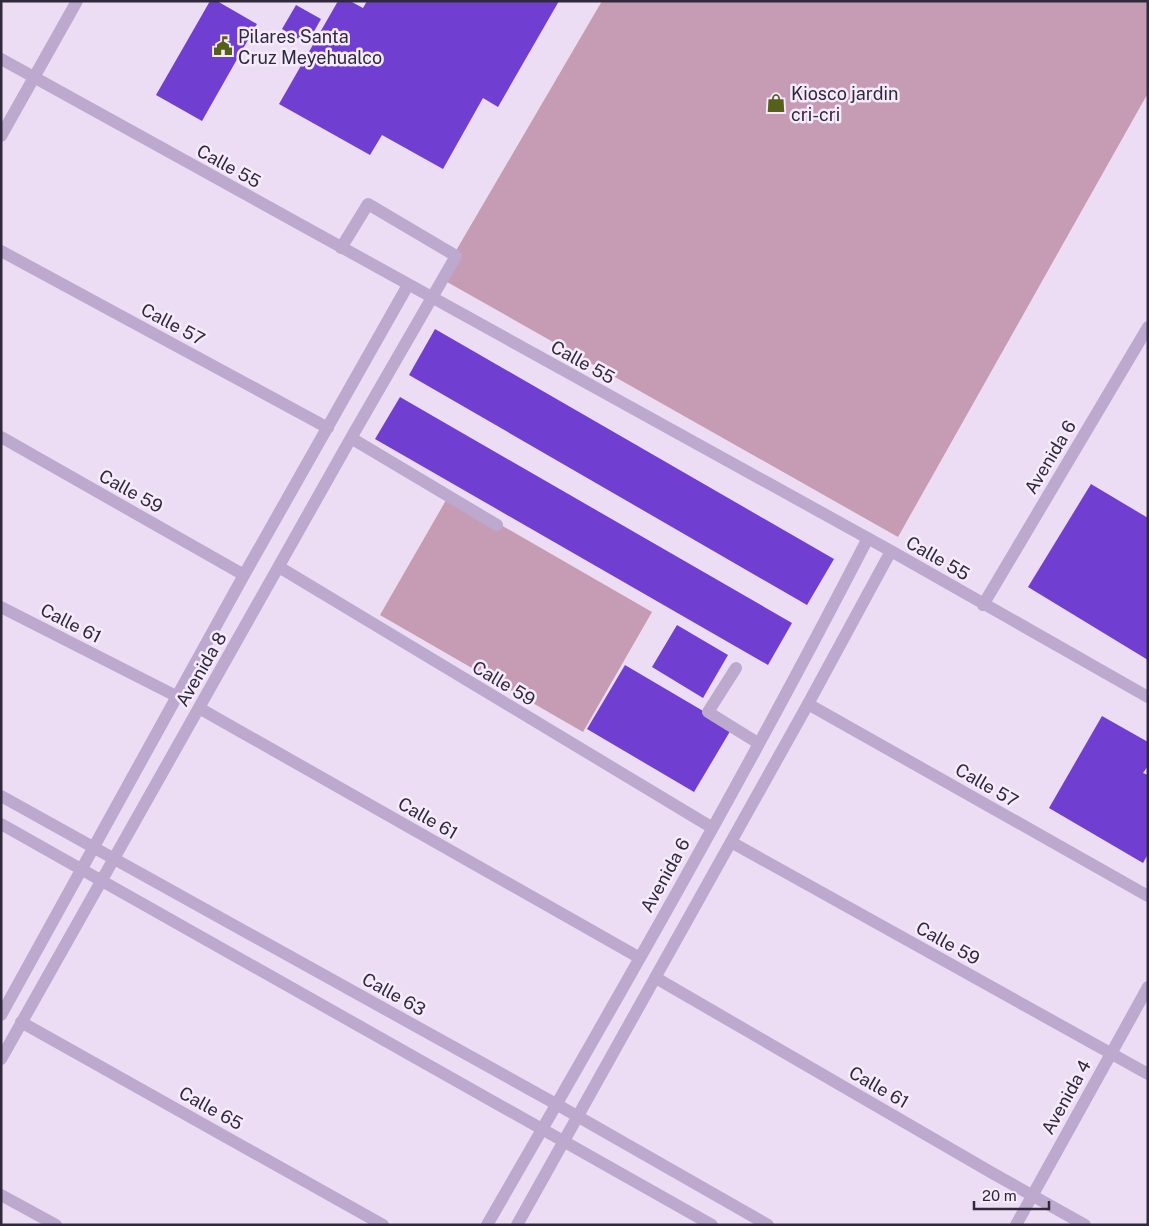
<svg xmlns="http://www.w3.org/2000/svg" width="1149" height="1226" viewBox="0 0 1149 1226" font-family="'Public Sans',sans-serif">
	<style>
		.green { fill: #c69bb4 }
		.building { fill: #703fd1 }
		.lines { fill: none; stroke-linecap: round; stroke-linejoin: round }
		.minor { stroke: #bda8ce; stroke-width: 12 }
		.labels { text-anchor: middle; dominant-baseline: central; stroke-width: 5; stroke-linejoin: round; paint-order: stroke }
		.poi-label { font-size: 18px; fill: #30293b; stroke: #f5ebfc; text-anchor: start }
		.street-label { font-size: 18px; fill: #30293b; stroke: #f5ebfc }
	</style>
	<rect width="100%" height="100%" fill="#ecddf5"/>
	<path class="green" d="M602,1H1148V93L898,537L440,278Z
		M449,495L652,612L583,732L380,615Z"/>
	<path class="building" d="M210,1H217L257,24L202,121L156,95Z
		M338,1H350L363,8L367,1H559L498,107L483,98L443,169L382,135L370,155L279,104Z
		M296,5L321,19L307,44L282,29Z
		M435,329L834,559L807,605L409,375Z
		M400,397L792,623L768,665L375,439Z
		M1091,484L1148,518V660L1028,587Z
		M677,625L728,655L703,698L652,667Z
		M625,665L732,728L694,792L587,729Z
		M1102,716L1148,742V766L1143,773L1148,775V854L1143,863L1049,808Z"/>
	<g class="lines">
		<path class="minor" d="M1,59L891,551L1148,697
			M1,136L77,1
			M1,251L328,428
			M1,437L244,575
			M351,438L497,525
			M279,567L711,827
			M983,605L1148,327
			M1,607L178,697
			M736,668L708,712L758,743
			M808,704L1148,896
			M199,708L640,958
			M1,796L556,1104L768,1225
			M1,824L712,1225
			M731,842L1148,1074
			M656,978L994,1174L1085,1225
			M1,1015L244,575L408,285
			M21,1022L383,1225
			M1,1059L351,438L456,256L368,204L341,248
			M1,1195L56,1225
			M487,1225C618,998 748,771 868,538
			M517,1225L808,704L891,551
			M1016,1225L1148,987"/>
	</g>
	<defs>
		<g id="civic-bare" transform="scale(1.5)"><path d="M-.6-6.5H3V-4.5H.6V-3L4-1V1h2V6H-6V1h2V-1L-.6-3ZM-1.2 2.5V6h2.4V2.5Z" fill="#55601a" stroke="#f5ebfc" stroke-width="2.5" paint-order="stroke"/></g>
		<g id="shop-bare" transform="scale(1.5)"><path d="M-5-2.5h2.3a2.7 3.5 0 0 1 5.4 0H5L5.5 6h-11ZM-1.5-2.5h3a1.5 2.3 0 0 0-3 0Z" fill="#55601a" stroke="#f5ebfc" stroke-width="2.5" paint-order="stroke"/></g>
	</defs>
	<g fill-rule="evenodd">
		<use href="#civic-bare" x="223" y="46"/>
		<use href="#shop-bare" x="776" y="103"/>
	</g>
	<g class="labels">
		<g class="poi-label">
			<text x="238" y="36">Pilares Santa<tspan x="238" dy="21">Cruz Meyehualco</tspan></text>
			<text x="791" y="93">Kiosco jardin<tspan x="791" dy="21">cri-cri</tspan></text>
		</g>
		<g class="street-label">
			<text transform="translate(229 166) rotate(29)">Calle 55</text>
			<text transform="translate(173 324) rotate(28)">Calle 57</text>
			<text transform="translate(583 362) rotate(29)">Calle 55</text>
			<text transform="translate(1050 457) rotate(-59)">Avenida 6</text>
			<text transform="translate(131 491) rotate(29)">Calle 59</text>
			<text transform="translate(938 558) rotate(30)">Calle 55</text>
			<text transform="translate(71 623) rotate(27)">Calle 61</text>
			<text transform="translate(201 669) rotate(-60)">Avenida 8</text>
			<text transform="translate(504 683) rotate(31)">Calle 59</text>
			<text transform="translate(987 785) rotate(30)">Calle 57</text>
			<text transform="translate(428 818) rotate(30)">Calle 61</text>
			<text transform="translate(665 875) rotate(-61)">Avenida 6</text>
			<text transform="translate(948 943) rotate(29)">Calle 59</text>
			<text transform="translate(394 994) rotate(29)">Calle 63</text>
			<text transform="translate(879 1087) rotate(30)">Calle 61</text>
			<text transform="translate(1066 1097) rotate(-61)">Avenida 4</text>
			<text transform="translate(211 1108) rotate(29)">Calle 65</text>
		</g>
	</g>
	<rect width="1149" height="1226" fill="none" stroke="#30293b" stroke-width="5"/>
	<path d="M974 1201v8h75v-8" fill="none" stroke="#30293b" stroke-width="2.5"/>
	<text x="982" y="1201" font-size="15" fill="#30293b" stroke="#f5ebfc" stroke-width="4" paint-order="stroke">20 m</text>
</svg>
